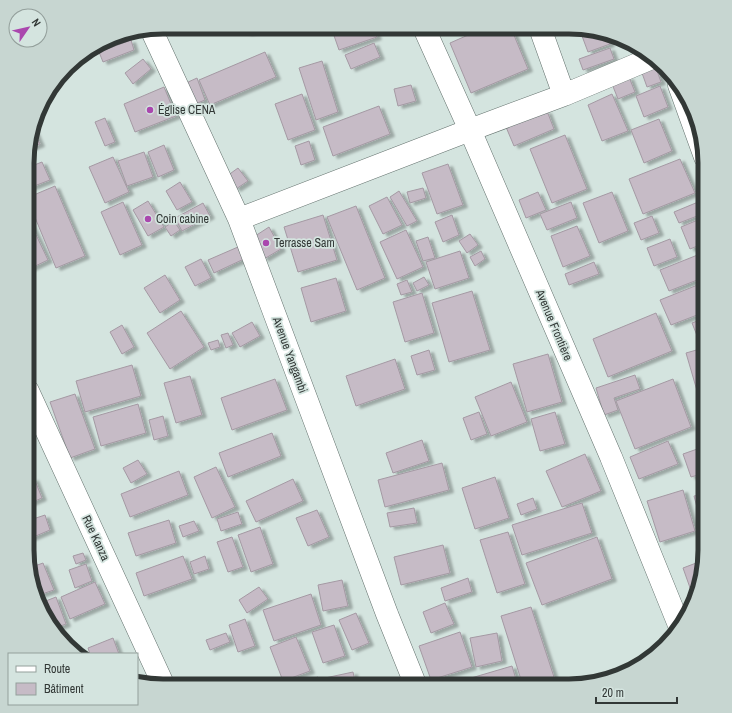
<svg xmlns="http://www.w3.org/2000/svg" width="732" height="713" viewBox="0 0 732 713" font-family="'Archivo Narrow',sans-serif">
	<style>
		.building { fill: #c6bbc6; stroke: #a499a3; filter: url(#shadow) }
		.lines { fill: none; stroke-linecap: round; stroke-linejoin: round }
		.street-casing { stroke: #63716d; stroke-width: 23 }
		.street { stroke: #fff; stroke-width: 22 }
		.poi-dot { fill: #aa47ae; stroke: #d4e4df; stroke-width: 1.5 }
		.labels { text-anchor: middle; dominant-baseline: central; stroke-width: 3.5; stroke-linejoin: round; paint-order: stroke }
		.poi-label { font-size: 12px; fill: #323836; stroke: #d4e4df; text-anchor: start }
		.street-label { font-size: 12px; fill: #323836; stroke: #d4e4df }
		.rim { fill: none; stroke: #323836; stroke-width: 5 }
	</style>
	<defs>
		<filter id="shadow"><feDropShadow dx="4.5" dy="2.5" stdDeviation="1" flood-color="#0004"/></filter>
	</defs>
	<rect width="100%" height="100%" fill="#d4e4df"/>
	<path class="building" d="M245,27H266L247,33Z
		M331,27L373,28L377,37L339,50Z
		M484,28H511L528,69L471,93L450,43Z
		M579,28H587L607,35L610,44L588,52Z
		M131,40L134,50L103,62L99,52Z
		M374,43L380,57L351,69L345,55Z
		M610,48L614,59L583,70L579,59Z
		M265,52L276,77L210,105L199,80Z
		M143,59L151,69L133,84L125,73Z
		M322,61L338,112L316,120L299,68Z
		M656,68L661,82L647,87L642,73Z
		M629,77L635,92L618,99L612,84Z
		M197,78L205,100L195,104L186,83Z
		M411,85L416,101L398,106L394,89Z
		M660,86L668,107L644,117L636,96Z
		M164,87L176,116L135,132L124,104Z
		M302,94L315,130L288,140L275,104Z
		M612,94L628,131L602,141L588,105Z
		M379,106L390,134L333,156L323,127Z
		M547,111L554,129L514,146L506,127Z
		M105,118L115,142L105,146L95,122Z
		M659,119L672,151L644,163L631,130Z
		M33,128L40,144L30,148V137Z
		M565,135L587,189L552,203L530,149Z
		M309,141L315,160L301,165L295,146Z
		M164,145L174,170L158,177L148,152Z
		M144,152L153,177L127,186L118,161Z
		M113,157L129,192L105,203L89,167Z
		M680,159L695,193L643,214L629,179Z
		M42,162L50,180L29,188V167Z
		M448,164L463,205L437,214L422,173Z
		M238,168L248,181L236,189L227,176Z
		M180,182L192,202L177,210L166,191Z
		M55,186L85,256L56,268L29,203V197Z
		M423,188L426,198L410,203L407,192Z
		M399,191L417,221L407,226L390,197Z
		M538,192L546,210L526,218L519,200Z
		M612,192L628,231L599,243L583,203Z
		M387,197L402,225L383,234L369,206Z
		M703,200L705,206V213L679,223L674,212Z
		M148,201L164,227L148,236L133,210Z
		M123,202L142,245L120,255L101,212Z
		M571,202L577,218L547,230L540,214Z
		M203,203L210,216L182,231L175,218Z
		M356,206L385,278L357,290L327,217Z
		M323,215L337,260L298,272L284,227Z
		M452,215L459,235L443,242L435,222Z
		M652,216L659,233L641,240L634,223Z
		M705,217V243L690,249L681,227Z
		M29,220L48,260L29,269Z
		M174,221L180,230L171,236L165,227Z
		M577,226L590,256L563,267L551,236Z
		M269,227L281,249L264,259L252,238Z
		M406,230L423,267L397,279L380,242Z
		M470,234L478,245L467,253L459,241Z
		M428,237L435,258L423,261L416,241Z
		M670,239L677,257L654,266L647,248Z
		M238,247L244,259L214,273L208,260Z
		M460,251L469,278L435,289L426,262Z
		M481,251L485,259L475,266L470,257Z
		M705,252V277L669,291L660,270Z
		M201,259L211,278L195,286L185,267Z
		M594,262L599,274L569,285L565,274Z
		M165,275L180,300L160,313L144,288Z
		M424,277L429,285L417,291L413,283Z
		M336,278L346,311L311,322L301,288Z
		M407,280L412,292L401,295L397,284Z
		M705,282V312L671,325L660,300Z
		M472,291L490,350L449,362L432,303Z
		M422,293L434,333L405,342L393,302Z
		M181,311L204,347L170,369L147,333Z
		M656,313L672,351L608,377L593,339Z
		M705,318V341L700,343L692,323Z
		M252,322L260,336L240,347L232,333Z
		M122,325L134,347L122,354L110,332Z
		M228,333L233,345L226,348L221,335Z
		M218,340L220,347L211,350L208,343Z
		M700,349L705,365V418L686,353Z
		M429,350L435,370L417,375L411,356Z
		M548,354L562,402L527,412L513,364Z
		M395,359L405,389L356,406L346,376Z
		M132,365L141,396L85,412L76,381Z
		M635,375L640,389L614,398L618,410L604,415L596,388Z
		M190,376L202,415L176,423L164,383Z
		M275,379L287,410L232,430L221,398Z
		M673,379L691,427L635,449L616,401Z
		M511,382L527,422L491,436L475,397Z
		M75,394L95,449L70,458L50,402Z
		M138,404L146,433L101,446L93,417Z
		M479,412L487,434L471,440L463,418Z
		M555,412L565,444L540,451L531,419Z
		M163,416L168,436L154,440L149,420Z
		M272,433L281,456L228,477L219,453Z
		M422,440L429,461L393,473L386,453Z
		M668,441L678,464L639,479L630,457Z
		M703,447L705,453V473L691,477L683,454Z
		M585,454L601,491L562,507L546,471Z
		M138,460L147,474L131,483L123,468Z
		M442,463L449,490L385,507L378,480Z
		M216,467L235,507L212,518L194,477Z
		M179,471L188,495L130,517L121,494Z
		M495,477L509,518L475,529L462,488Z
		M34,478L42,498L28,504V481Z
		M293,479L303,501L256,522L246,501Z
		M683,490L695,531L660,542L647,501Z
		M705,494V537L694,496Z
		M533,498L537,509L521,515L517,504Z
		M582,503L592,533L522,555L512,525Z
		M414,508L417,523L390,527L387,513Z
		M317,510L329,537L308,546L296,518Z
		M238,512L242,524L221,531L217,519Z
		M45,515L50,530L31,538L27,529V521Z
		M169,520L176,543L136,556L128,533Z
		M194,521L199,531L183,537L179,526Z
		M260,527L273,564L251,572L238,535Z
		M508,532L525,584L497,593L480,540Z
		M232,537L243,567L228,572L217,542Z
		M597,537L612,579L542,605L526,563Z
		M443,545L450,573L401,585L394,557Z
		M83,553L86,560L76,564L73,556Z
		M183,556L192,579L144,596L136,573Z
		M205,556L209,569L194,574L190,562Z
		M704,560L694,599L683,568Z
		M43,563L54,590L36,596L29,568Z
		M86,564L92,581L75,588L69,570Z
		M468,578L472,592L445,601L441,588Z
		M342,580L348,606L323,611L318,585Z
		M95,582L105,604L70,619L61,597Z
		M259,587L268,599L247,613L239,600Z
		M311,594L321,625L274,641L263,610Z
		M56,597L66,624L53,629L38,604Z
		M445,603L454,624L431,633L423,612Z
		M531,607L554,677L527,686H523L501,616Z
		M356,613L369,643L352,650L339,620Z
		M245,619L255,646L238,652L229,625Z
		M334,625L345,656L323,663L312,632Z
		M460,632L472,667L431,680L419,646Z
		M226,633L230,642L210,650L206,640Z
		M497,633L502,661L476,667L470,638Z
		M296,637L310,671L283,681L270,647Z
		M113,638L119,654H90L88,648Z
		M512,666L518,686H444Z
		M353,672L356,686H327L325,678Z
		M616,675L617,677L613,679L582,685Z
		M318,677L320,686H290V685Z
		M218,678L221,686H198Z"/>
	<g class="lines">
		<g class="street-casing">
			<path id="street" d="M424,28L470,130L611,457L679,625
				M540,28L564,95
				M151,29L239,219L387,614L416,686
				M679,85L705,157
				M239,219L470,130L564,95L652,58
				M28,391L164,686"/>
		</g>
		<use href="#street" class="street"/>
	</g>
	<g class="poi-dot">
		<circle cx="150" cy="110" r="4"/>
		<circle cx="148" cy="219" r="4"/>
		<circle cx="266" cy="243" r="4"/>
	</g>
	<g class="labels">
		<g class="poi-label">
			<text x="158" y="110">Église CENA</text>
			<text x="156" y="219">Coin cabine</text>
			<text x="274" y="243">Terrasse Sam</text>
		</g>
		<g class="street-label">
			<text transform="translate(554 325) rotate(67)">Avenue Frontière</text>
			<text transform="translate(290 355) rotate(70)">Avenue Yangambi</text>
			<text transform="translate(96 538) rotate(65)">Rue Kanza</text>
		</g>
	</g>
	<path d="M0 0H732V713H0ZM163 34H569A129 129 0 0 1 698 163V550A129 129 0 0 1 569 679H163A129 129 0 0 1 34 550V163A129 129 0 0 1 163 34Z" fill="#c7d6d1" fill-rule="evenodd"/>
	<path class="rim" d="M163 34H569A129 129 0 0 1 698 163V550A129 129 0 0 1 569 679H163A129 129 0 0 1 34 550V163A129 129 0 0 1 163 34Z"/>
	<rect x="8" y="653" width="130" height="52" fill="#d4e4df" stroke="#939f9b"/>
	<rect x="16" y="666" width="20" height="6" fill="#ffffff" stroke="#939f9b"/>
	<text x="44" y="673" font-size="12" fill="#323836">Route</text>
	<rect x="16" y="683" width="20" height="12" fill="#c6bbc6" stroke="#939f9b"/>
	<text x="44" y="693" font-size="12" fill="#323836">Bâtiment</text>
	<g transform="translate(28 28) rotate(56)"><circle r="19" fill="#d4e4df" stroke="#939f9b"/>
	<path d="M0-3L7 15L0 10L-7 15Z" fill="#aa47ae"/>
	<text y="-6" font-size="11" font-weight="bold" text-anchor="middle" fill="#323836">N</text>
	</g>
	<path d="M596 697v6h81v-6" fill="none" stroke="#323836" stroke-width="2"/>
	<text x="602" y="697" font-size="12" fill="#323836" stroke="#d4e4df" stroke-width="3" paint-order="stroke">20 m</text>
</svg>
